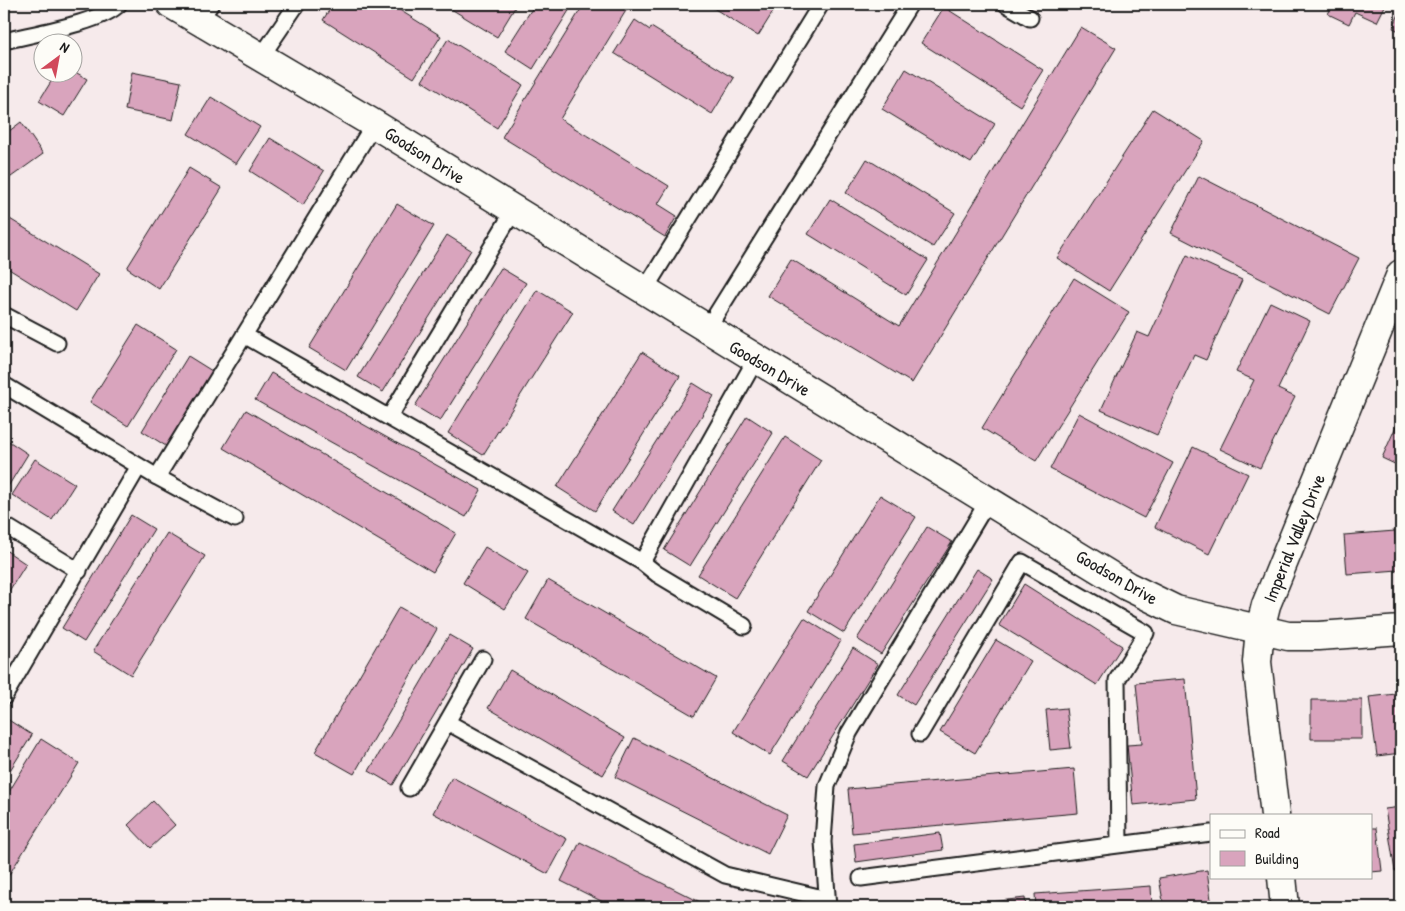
<svg xmlns="http://www.w3.org/2000/svg" width="1405" height="911" viewBox="0 0 1405 911" font-family="'Patrick Hand',sans-serif">
	<style>
		.building { fill: #d9a4bd; stroke: #1c1c1c }
		.lines { fill: none; stroke-linecap: round; stroke-linejoin: round }
		.service-casing { stroke: #1c1c1c; stroke-width: 19 }
		.minor-casing { stroke: #1c1c1c; stroke-width: 31 }
		.tertiary-casing { stroke: #1c1c1c; stroke-width: 31 }
		.service { stroke: #fdfcf7; stroke-width: 15 }
		.minor { stroke: #fdfcf7; stroke-width: 28 }
		.tertiary { stroke: #fdfcf7; stroke-width: 28 }
		.labels { text-anchor: middle; dominant-baseline: central; stroke-width: 4; stroke-linejoin: round; paint-order: stroke }
		.street-label { font-size: 18px; fill: #1c1c1c; stroke: #fdfcf7 }
	</style>
	<rect width="100%" height="100%" fill="#f6eaeb"/>
	<filter id="ink" filterUnits="userSpaceOnUse"><feTurbulence type="fractalNoise" baseFrequency=".02" numOctaves="2"/><feDisplacementMap in="SourceGraphic" scale="10" xChannelSelector="R" yChannelSelector="G"/><feConvolveMatrix kernelMatrix="1 2 1 2 8 2 1 2 1" color-interpolation-filters="sRGB"/></filter>
	<g filter="url(#ink)">
		<path class="building" d="M333,4H390L441,36L414,78L323,20Z
			M443,4H517L497,37Z
			M535,4H573L533,69L505,51Z
			M584,4H630L560,119L669,186L658,204L677,216L665,237L502,137Z
			M707,4H778L758,36Z
			M1333,4H1386L1377,22L1355,12L1349,24L1328,14Z
			M944,7L1043,70L1020,106L921,43Z
			M1401,9V32L1393,28Z
			M635,20L650,30L651,27L734,78L712,114L614,53Z
			M1081,27L1116,48L912,383L768,296L791,259L899,326Z
			M448,39L523,85L497,128L422,81Z
			M906,69L995,124L971,163L882,109Z
			M72,70L87,79L64,116L39,101L57,72H72Z
			M132,72L181,82L173,120L125,110Z
			M211,97L260,127L236,164L188,134Z
			M1153,109L1204,141L1109,291L1057,258Z
			M21,122L43,154L4,182V135Z
			M270,138L324,171L303,205L250,171Z
			M867,159L955,213L933,247L846,193Z
			M189,168L222,188L159,289L127,268Z
			M1199,176L1359,258L1330,314L1171,233Z
			M830,199L928,260L906,295L808,234Z
			M397,204L434,226L346,370L309,348Z
			M5,216L99,274L76,311L4,266Z
			M447,235L471,250L383,392L358,377Z
			M1187,255L1242,280L1206,360L1194,355L1157,435L1101,410L1137,332L1149,337Z
			M501,268L526,283L440,421L415,406Z
			M1074,278L1129,312L1036,461L982,428Z
			M537,290L573,312L483,455L448,433Z
			M1270,302L1310,321L1278,389L1295,397L1260,468L1220,449L1254,380L1236,372Z
			M138,325L176,349L128,426L90,402Z
			M642,352L680,376L595,511L557,487Z
			M188,356L212,371L166,446L142,431Z
			M271,373L481,490L466,517L255,400Z
			M693,383L714,396L634,525L612,511Z
			M246,410L456,533L433,572L223,448Z
			M1079,413L1173,463L1144,518L1050,469Z
			M1401,415V467L1382,458Z
			M747,416L773,433L690,566L664,550Z
			M785,437L821,460L735,598L698,575Z
			M4,438L28,454L4,493Z
			M1193,447L1248,474L1209,554L1155,527Z
			M35,459L75,484L52,520L12,495Z
			M880,495L916,517L844,633L808,611Z
			M131,515L154,529L84,642L62,628Z
			M927,527L952,542L881,654L857,639Z
			M1395,531L1398,570L1347,574L1344,535Z
			M167,533L205,556L131,675L93,651Z
			M485,547L528,573L505,609L463,583Z
			M4,549L26,564L4,599Z
			M977,569L993,579L914,705L898,695Z
			M548,580L716,678L694,716L526,619Z
			M1024,584L1122,646L1097,685L999,625Z
			M399,607L437,629L354,774L315,752Z
			M804,618L841,641L770,755L733,732Z
			M449,635L473,649L393,785L369,771Z
			M996,640L1031,661L975,753L940,732Z
			M853,648L878,664L808,776L783,761Z
			M510,670L625,738L603,775L488,708Z
			M1185,679L1196,799L1133,805L1127,745L1142,744L1136,683Z
			M1396,694L1399,714H1401V753L1377,756L1369,697Z
			M1311,700H1362V739H1311Z
			M1066,708L1071,748L1050,750L1046,710Z
			M7,719L32,735L4,780V724Z
			M634,738L787,815L768,854L615,777Z
			M41,739L79,763L5,881L4,800Z
			M1074,769L1078,813L852,833L848,789Z
			M452,777L567,839L548,874L433,813Z
			M153,801L175,825L150,848L128,825Z
			M1401,807V870L1395,871L1385,809Z
			M1371,828H1377L1382,871L1371,872Z
			M940,833L943,850L856,862L854,844Z
			M580,842L710,907H613L561,881Z
			M1207,870L1212,907H1164L1159,878Z
			M1151,886L1152,907H1036L1035,894Z
			M1025,898L1026,907H947Z"/>
		<g class="lines">
			<g class="service-casing">
				<path id="service" d="M1006,4L1030,18
					M199,21L211,4
					M4,41C31,34 101,23 119,4
					M261,57L297,4
					M644,291L821,4
					M4,315L57,343
					M707,329L910,4
					M244,335L642,562L756,359
					M4,385L157,477L374,124
					M390,416L514,210
					M157,477L235,519
					M4,525L79,571
					M642,562L657,574L744,626
					M483,659L447,722L725,875L827,899
					M4,697L139,466
					M920,734L1022,562L1146,633L1117,680L1119,843
					M409,788L447,722
					M861,878L1211,833
					M828,907L823,842L827,786L849,733L988,501"/>
			</g>
			<g class="minor-casing">
				<path id="minor" d="M1260,629L1266,605L1401,274"/>
			</g>
			<g class="tertiary-casing">
				<path id="tertiary" d="M171,4L374,124L1127,586L1176,610L1288,636H1319L1401,630
					M1260,629L1257,662L1275,815
					M1282,877L1285,907"/>
			</g>
			<use href="#service" class="service"/>
			<use href="#minor" class="minor"/>
			<use href="#tertiary" class="tertiary"/>
		</g>
	</g>
	<g class="labels">
		<g class="street-label">
			<text transform="translate(425 155) rotate(32)">Goodson Drive</text>
			<text transform="translate(770 368) rotate(31)">Goodson Drive</text>
			<text transform="translate(1294 538) rotate(-68)">Imperial Valley Drive</text>
			<text transform="translate(1117 577) rotate(30)">Goodson Drive</text>
		</g>
	</g>
	<rect width="1405" height="911" fill="none" stroke="#fdfcf7" stroke-width="20"/>
	<rect x="10" y="10" width="1385" height="891" fill="none" stroke="#1c1c1c" stroke-width="2" filter="url(#ink)"/>
	<rect x="1210" y="814" width="162" height="65" fill="#fdfcf7" stroke="#a3a29f"/>
	<rect x="1220" y="830" width="25" height="8" fill="#fdfcf7" stroke="#a3a29f"/>
	<text x="1255" y="838" font-size="15" fill="#1c1c1c">Road</text>
	<rect x="1220" y="851" width="25" height="15" fill="#d9a4bd" stroke="#a3a29f"/>
	<text x="1255" y="864" font-size="15" fill="#1c1c1c">Building</text>
	<g transform="translate(58 58) rotate(32)"><circle r="24" fill="#fdfcf7" stroke="#a3a29f"/>
	<path d="M0-4L9 19L0 12L-9 19Z" fill="#d1495b"/>
	<text y="-8" font-size="14" font-weight="bold" text-anchor="middle" fill="#1c1c1c">N</text>
	</g>
</svg>
